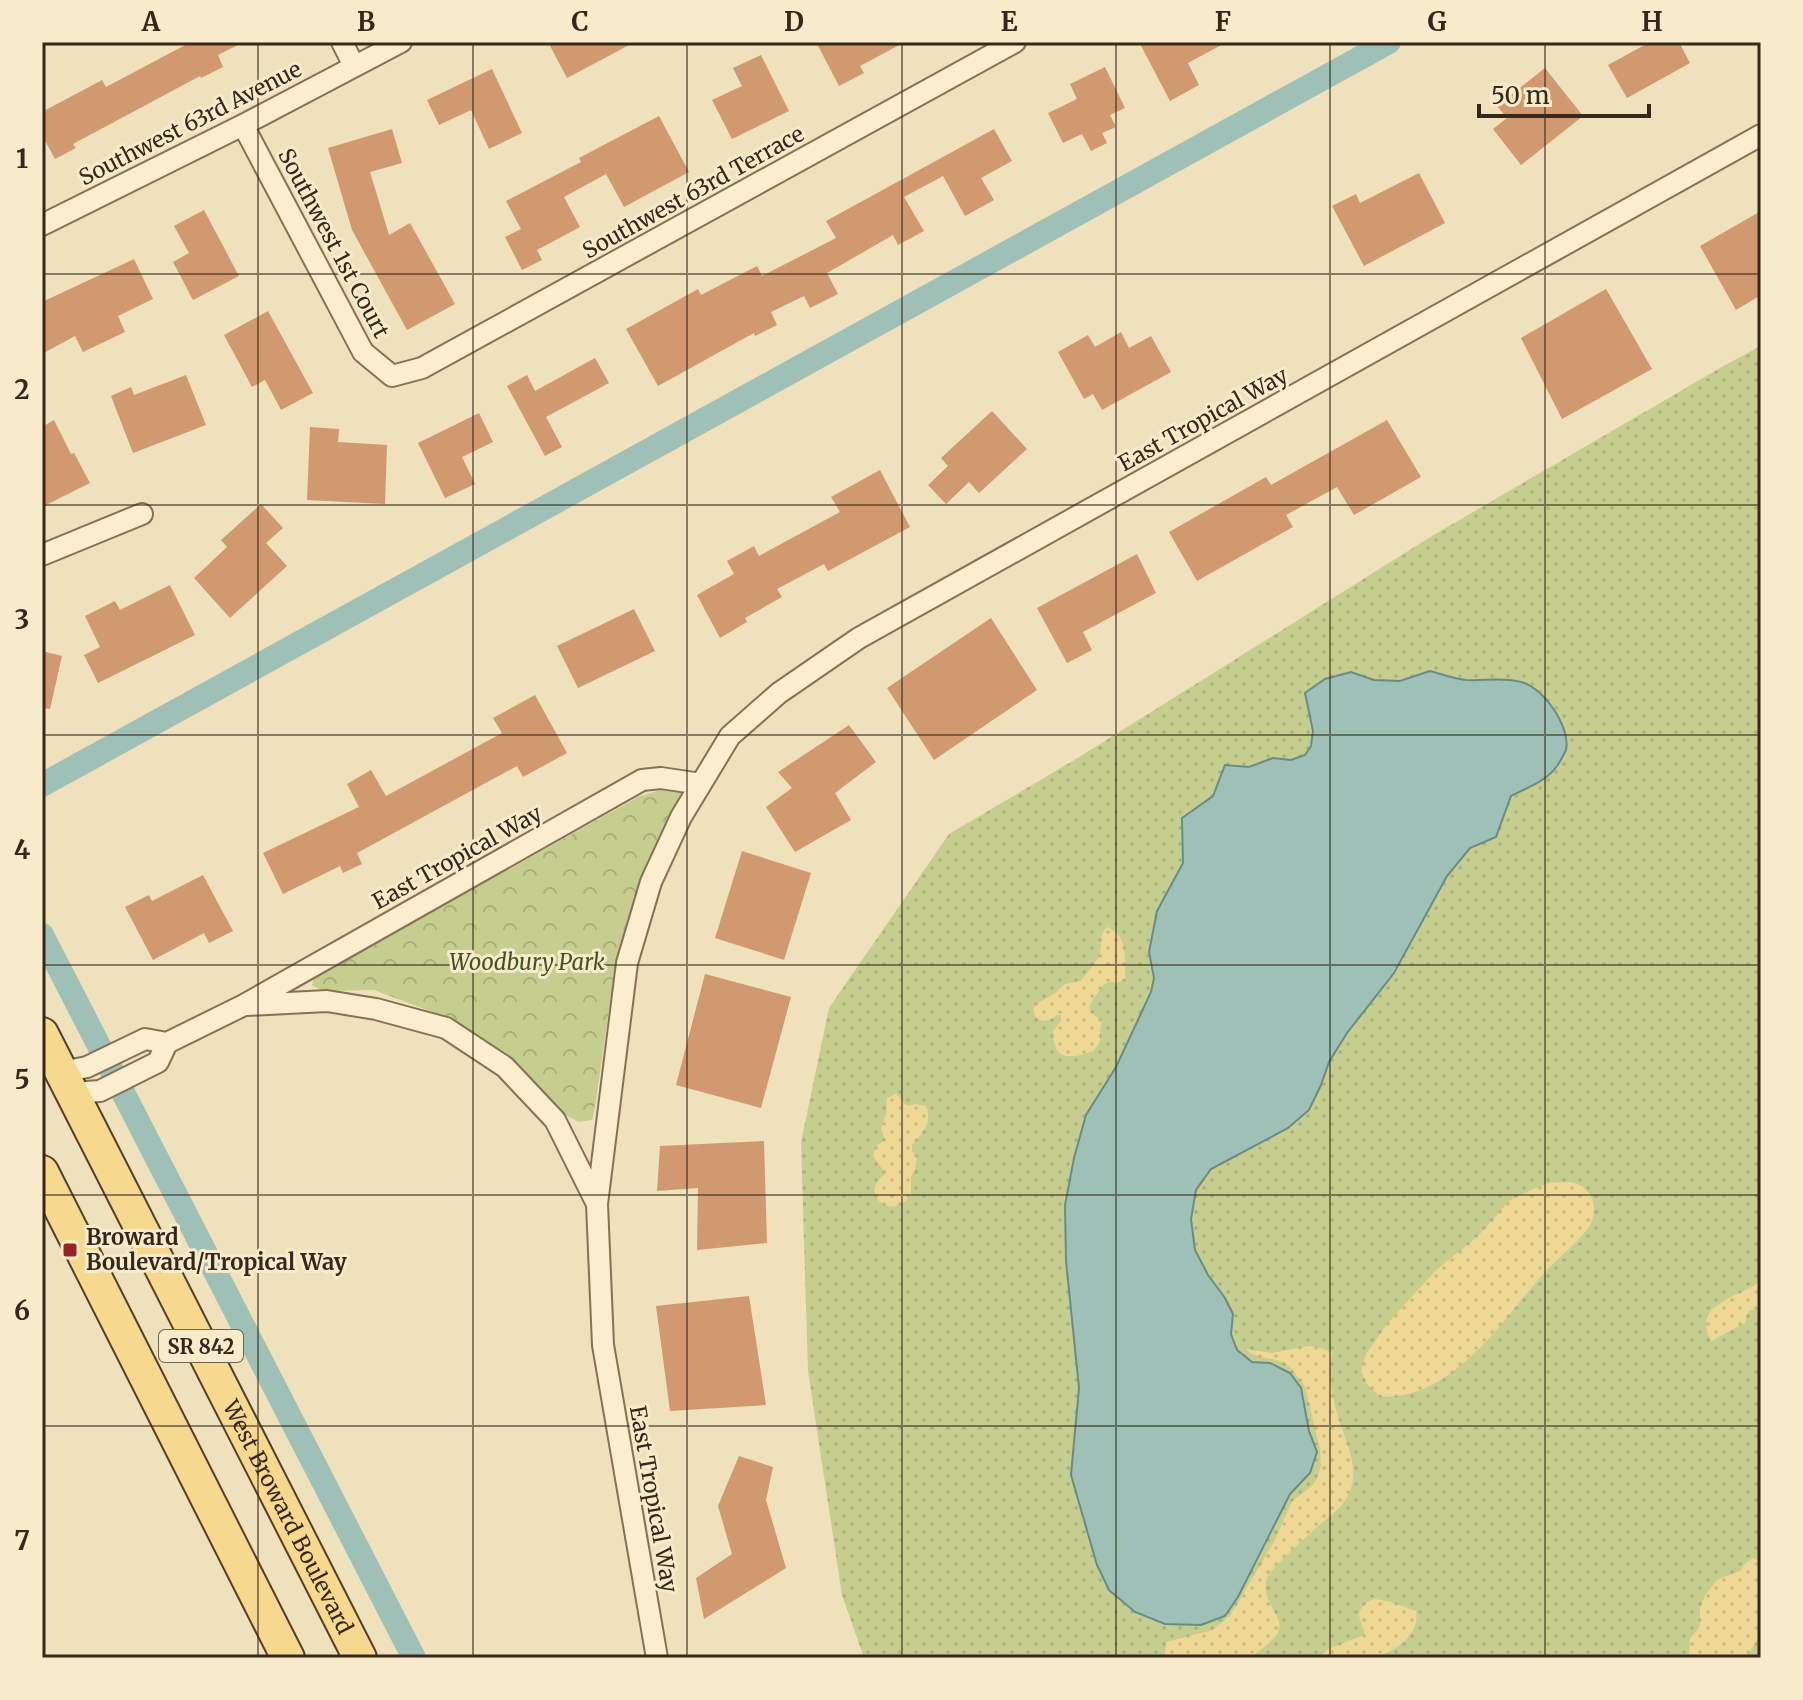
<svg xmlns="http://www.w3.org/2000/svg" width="1803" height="1700" viewBox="0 0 1803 1700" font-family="Merriweather,serif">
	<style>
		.grass { fill: url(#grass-dots) }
		.sand { fill: url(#sand-dots) }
		.park { fill: url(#park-crowns) }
		.water { fill: #9fc0b7; stroke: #678d84; stroke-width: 2 }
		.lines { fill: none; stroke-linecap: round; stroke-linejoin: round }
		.canal { stroke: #9fc0b7; stroke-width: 24 }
		.building { fill: #d0996f }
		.minor-casing { stroke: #877054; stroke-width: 24 }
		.primary-casing { stroke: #543e29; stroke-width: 36 }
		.minor { stroke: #faeece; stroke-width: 20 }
		.primary { stroke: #f6d88f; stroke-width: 32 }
		.grid { fill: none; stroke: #35281a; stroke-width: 2; stroke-opacity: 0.55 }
		.poi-dot { fill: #982322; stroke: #f7ebcb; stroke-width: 3 }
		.labels { text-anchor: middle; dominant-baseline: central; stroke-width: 6; stroke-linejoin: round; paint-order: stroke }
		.shield { fill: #f7ebcb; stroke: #6f624f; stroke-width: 2 }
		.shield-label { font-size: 20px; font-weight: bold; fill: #35281a }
		.street-label { font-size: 22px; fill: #35281a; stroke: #f7ebcb }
		.park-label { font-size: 22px; font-style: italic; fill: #455320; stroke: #f7ebcb }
		.poi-label { font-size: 22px; font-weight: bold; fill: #35281a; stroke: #f7ebcb; text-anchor: start }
		.neatline { fill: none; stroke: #35281a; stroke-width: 3 }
		.grid-label { font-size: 26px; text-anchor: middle; font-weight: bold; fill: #35281a }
	</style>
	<defs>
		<pattern id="grass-dots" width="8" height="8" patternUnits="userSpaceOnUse" patternTransform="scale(2)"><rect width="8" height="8" fill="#c5cd8f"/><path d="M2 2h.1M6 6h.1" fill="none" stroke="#aab07b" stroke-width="1.8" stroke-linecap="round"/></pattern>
		<pattern id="sand-dots" width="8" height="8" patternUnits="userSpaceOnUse" patternTransform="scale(2)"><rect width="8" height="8" fill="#edd896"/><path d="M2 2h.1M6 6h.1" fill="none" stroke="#ccb981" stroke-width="1.8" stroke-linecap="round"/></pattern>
		<pattern id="park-crowns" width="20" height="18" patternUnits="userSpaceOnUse" patternTransform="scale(2)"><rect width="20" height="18" fill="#c5cd8f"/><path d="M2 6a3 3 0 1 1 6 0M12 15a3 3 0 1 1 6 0" fill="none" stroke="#aab07b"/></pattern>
	</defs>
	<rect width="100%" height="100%" fill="#efe1bb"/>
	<path class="grass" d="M1761,346V1658H864L842,1595L808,1371L801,1142L829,1008L949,834L1076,759L1432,536L1727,364Z"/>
	<path class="sand" d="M1107,927C1129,936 1125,959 1125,979L1118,983C1105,980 1104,984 1097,994C1087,1007 1087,1012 1102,1020L1100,1030V1041L1094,1051C1071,1059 1053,1062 1053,1031L1061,1021V1015H1057C1049,1021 1043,1024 1035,1016L1033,1010L1036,1004L1054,994L1065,984L1081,981C1086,973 1099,961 1100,952C1102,942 1099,935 1107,927Z
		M896,1094L907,1106L915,1104L926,1106C933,1123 922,1133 912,1145V1151L917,1156L915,1170L911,1177V1195C893,1219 868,1200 876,1184C878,1179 882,1177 885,1173L873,1156L876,1146L885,1140L881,1128L886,1114L887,1098Z
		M1566,1182C1589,1182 1601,1204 1590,1225C1584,1237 1555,1261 1544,1273C1503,1320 1449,1404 1379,1396L1367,1384L1361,1371L1366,1354L1387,1324L1436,1270L1477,1237L1510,1200L1531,1190L1549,1183Z
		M1761,1281V1306C1749,1315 1749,1304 1745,1323L1711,1341C1691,1303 1739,1298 1761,1281Z
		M1309,1346L1318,1347L1332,1352C1327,1374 1332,1398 1339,1419C1347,1447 1364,1474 1344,1502C1337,1512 1326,1519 1317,1527C1300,1542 1283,1558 1268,1575C1258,1601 1284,1615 1279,1630C1275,1641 1259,1650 1251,1658H1165L1166,1642L1213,1630L1230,1616L1274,1542L1292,1501L1312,1486L1317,1479L1321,1465L1320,1450L1305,1386L1289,1366L1281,1361L1261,1357L1250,1353L1246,1349L1271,1353Z
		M1753,1558L1761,1562V1633L1746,1658H1689L1690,1639L1700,1626V1608L1705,1595L1717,1580L1740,1571L1747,1562Z
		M1375,1599L1391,1602L1416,1611C1421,1636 1392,1653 1371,1658C1357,1661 1334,1658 1319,1658L1328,1649L1364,1635C1365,1627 1357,1621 1360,1610L1367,1602Z"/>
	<path class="park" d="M661,790L683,791L647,864L625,927L611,995L595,1107L592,1120L579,1122L565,1115L509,1057L451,1019L374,990L323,991L312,985L314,978L640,796Z"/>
	<path class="water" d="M1430,671C1441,674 1454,679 1466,680C1485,681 1502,677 1521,682C1543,687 1571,727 1566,750C1564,754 1560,762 1557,766C1547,781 1526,788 1511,796L1496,837L1470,848L1447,876L1394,973L1347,1033L1329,1062L1321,1085L1309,1110L1288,1128L1211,1169L1196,1190L1191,1219L1195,1250L1208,1275L1225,1298L1233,1314L1231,1334L1237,1350L1252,1362L1270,1363L1290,1373L1301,1388L1309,1431L1317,1452L1310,1473L1290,1494L1238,1597L1225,1616L1201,1625L1165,1624L1135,1612L1109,1590L1097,1565L1071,1475L1079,1388L1066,1261L1065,1205L1074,1158L1086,1115L1116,1067L1151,992L1154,978L1149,952L1157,911L1183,863L1182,818L1213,796L1225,765L1249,767L1273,758L1291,760L1305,755L1311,746L1313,731L1305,693L1325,679L1351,672L1374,680L1400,681Z"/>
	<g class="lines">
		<path class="canal" d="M42,785L1389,42
			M42,935L414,1658"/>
	</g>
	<path class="building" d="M191,42H244L218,55L223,67L201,78L200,76L73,144L76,148L55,159L42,135V112L102,80L106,87Z
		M548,42H635L567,78Z
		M816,42H905L860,66L864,73L839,86Z
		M1139,42H1227L1188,63L1199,85L1170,101Z
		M1650,42H1679L1690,63L1627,98L1608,65Z
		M761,55L789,111L732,139L712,100L742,86L733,68Z
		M1105,67L1125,108L1110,115L1116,127L1102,133L1107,143L1091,151L1082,134L1063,143L1048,113L1077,99L1070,84Z
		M1545,68L1583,116L1521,165L1493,129L1507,118L1497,106Z
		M492,69L522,133L489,149L471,110L439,125L427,100Z
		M659,116L689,172L624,207L606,174L564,197L580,227L537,250L542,260L522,270L505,237L521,229L506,201L581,162L579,158Z
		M392,129L402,163L370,172L389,235L410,223L455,304L407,330L352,230L328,148Z
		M994,129L1012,161L981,178L994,200L965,216L943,176L904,197L924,231L898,245L893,235L827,273L838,294L810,308L804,296L771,312L777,325L755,336L754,333L658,386L626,329L698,289L701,295L757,266L762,276L836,238L826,221Z
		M1419,173L1445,223L1364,266L1332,206L1356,194L1360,203Z
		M204,210L239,276L193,300L173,262L189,253L174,226Z
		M1761,211V295L1736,310L1700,246Z
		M134,259L153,299L118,316L125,332L83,352L75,336L42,354V302Z
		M1606,289L1652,369L1562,419L1521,338Z
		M268,311L313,393L281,410L265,380L252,387L224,335Z
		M1121,332L1129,348L1151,336L1171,372L1102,410L1093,394L1084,399L1058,352L1088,335L1095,347Z
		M595,358L609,383L546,417L562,447L545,456L507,386L527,375L535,391Z
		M186,375L206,425L133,453L111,396L131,387L134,395Z
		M992,411L1027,449L979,493L969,482L946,504L928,485L948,466L941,458Z
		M479,413L493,442L462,457L475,484L445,498L418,443Z
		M54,420L71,454L74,453L90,483L42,507V427Z
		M1387,420L1421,477L1354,515L1337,487L1286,515L1293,527L1197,581L1169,532L1266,477L1271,485Z
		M310,427L339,429L338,442L387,445L385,504L307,500Z
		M880,470L910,527L828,571L824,564L777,589L782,597L745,618L747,622L720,638L697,595L734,574L727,561L754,546L759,556L840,512L831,497Z
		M261,504L283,528L266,543L287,566L230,618L194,578L227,547L221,540Z
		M1137,554L1156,593L1083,632L1092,650L1067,663L1037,608Z
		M170,585L195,635L98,683L84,655L100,647L85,616L115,601L120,610Z
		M634,609L655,651L578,688L557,646Z
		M991,618L1037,690L934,760L887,688Z
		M42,651L62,656L50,709L42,708Z
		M535,695L567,753L523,777L517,766L357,853L362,864L343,873L340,866L283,894L263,853L359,807L347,784L371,770L386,796L502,733L493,718Z
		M849,725L876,762L835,793L851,820L795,852L766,807L792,788L778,772Z
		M742,851L811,873L784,960L715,938Z
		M203,875L233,931L209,943L204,933L153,960L125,907L149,895L152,901Z
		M705,974L791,997L761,1108L676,1085Z
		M764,1141L767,1243L697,1250L698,1188L657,1191L660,1146Z
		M749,1296L766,1405L670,1411L656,1306Z
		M739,1456L773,1467L766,1500L786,1568L704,1619L696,1578L732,1554L718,1506Z"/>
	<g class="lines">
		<g class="minor-casing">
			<path id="minor" d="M342,42L354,66
				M243,125L363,352L392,376L422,368L1015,42
				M42,225L243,125L401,42
				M42,555L142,514
				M247,1005L327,1001L376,1009L446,1028L505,1067L555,1120L597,1204
				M62,1072L87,1067L145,1039L167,1043
				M72,1093L100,1091L158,1062L167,1043L244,1005L642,780L661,778L701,784
				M657,1658L603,1345L597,1204L627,963L651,882L681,817L730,736L779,693L859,638L1761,135"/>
		</g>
		<g class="primary-casing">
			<g id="primary">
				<path id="s1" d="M42,1034L360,1658"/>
				<path d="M42,1172L288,1658"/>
			</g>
		</g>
		<use href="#minor" class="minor"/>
		<use href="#primary" class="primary"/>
	</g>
	<path class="grid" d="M258,42V1658M473,42V1658M687,42V1658M902,42V1658M1116,42V1658M1330,42V1658M1545,42V1658M42,274H1761M42,505H1761M42,735H1761M42,965H1761M42,1195H1761M42,1426H1761"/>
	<rect class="poi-dot" x="62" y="1242" width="16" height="16" rx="4"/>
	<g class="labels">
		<rect class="shield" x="159" y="1330" width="84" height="32" rx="6"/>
		<g class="shield-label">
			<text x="201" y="1346">SR 842</text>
		</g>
		<g class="street-label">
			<text transform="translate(190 123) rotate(-27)">Southwest 63rd Avenue</text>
			<text transform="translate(693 192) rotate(-29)">Southwest 63rd Terrace</text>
			<text transform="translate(334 243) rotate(62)">Southwest 1st Court</text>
			<text transform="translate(1203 419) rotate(-29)">East Tropical Way</text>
			<text transform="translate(457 857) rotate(-29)">East Tropical Way</text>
			<text transform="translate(654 1499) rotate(80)">East Tropical Way</text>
			<text stroke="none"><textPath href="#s1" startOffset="542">West Broward Boulevard</textPath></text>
		</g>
		<g class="park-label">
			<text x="527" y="962">Woodbury Park</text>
		</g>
		<g class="poi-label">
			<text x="86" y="1237">Broward<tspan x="86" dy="25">Boulevard/Tropical Way</tspan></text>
		</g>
	</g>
	<rect width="1803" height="1700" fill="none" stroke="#f7ebcb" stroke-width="88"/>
	<path d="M1479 104v12h170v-12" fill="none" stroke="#35281a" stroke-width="4"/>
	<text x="1491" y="104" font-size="24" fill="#35281a" stroke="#f7ebcb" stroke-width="6" paint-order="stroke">50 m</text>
	<rect x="44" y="44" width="1715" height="1612" class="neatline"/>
	<g class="grid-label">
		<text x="151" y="31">A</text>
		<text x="366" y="31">B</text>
		<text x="580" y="31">C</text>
		<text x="794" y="31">D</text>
		<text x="1009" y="31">E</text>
		<text x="1223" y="31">F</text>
		<text x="1437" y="31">G</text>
		<text x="1652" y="31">H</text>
		<text x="22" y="168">1</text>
		<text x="22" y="399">2</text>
		<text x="22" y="629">3</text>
		<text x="22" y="859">4</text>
		<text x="22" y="1089">5</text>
		<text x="22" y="1320">6</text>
		<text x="22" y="1550">7</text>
	</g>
</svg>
